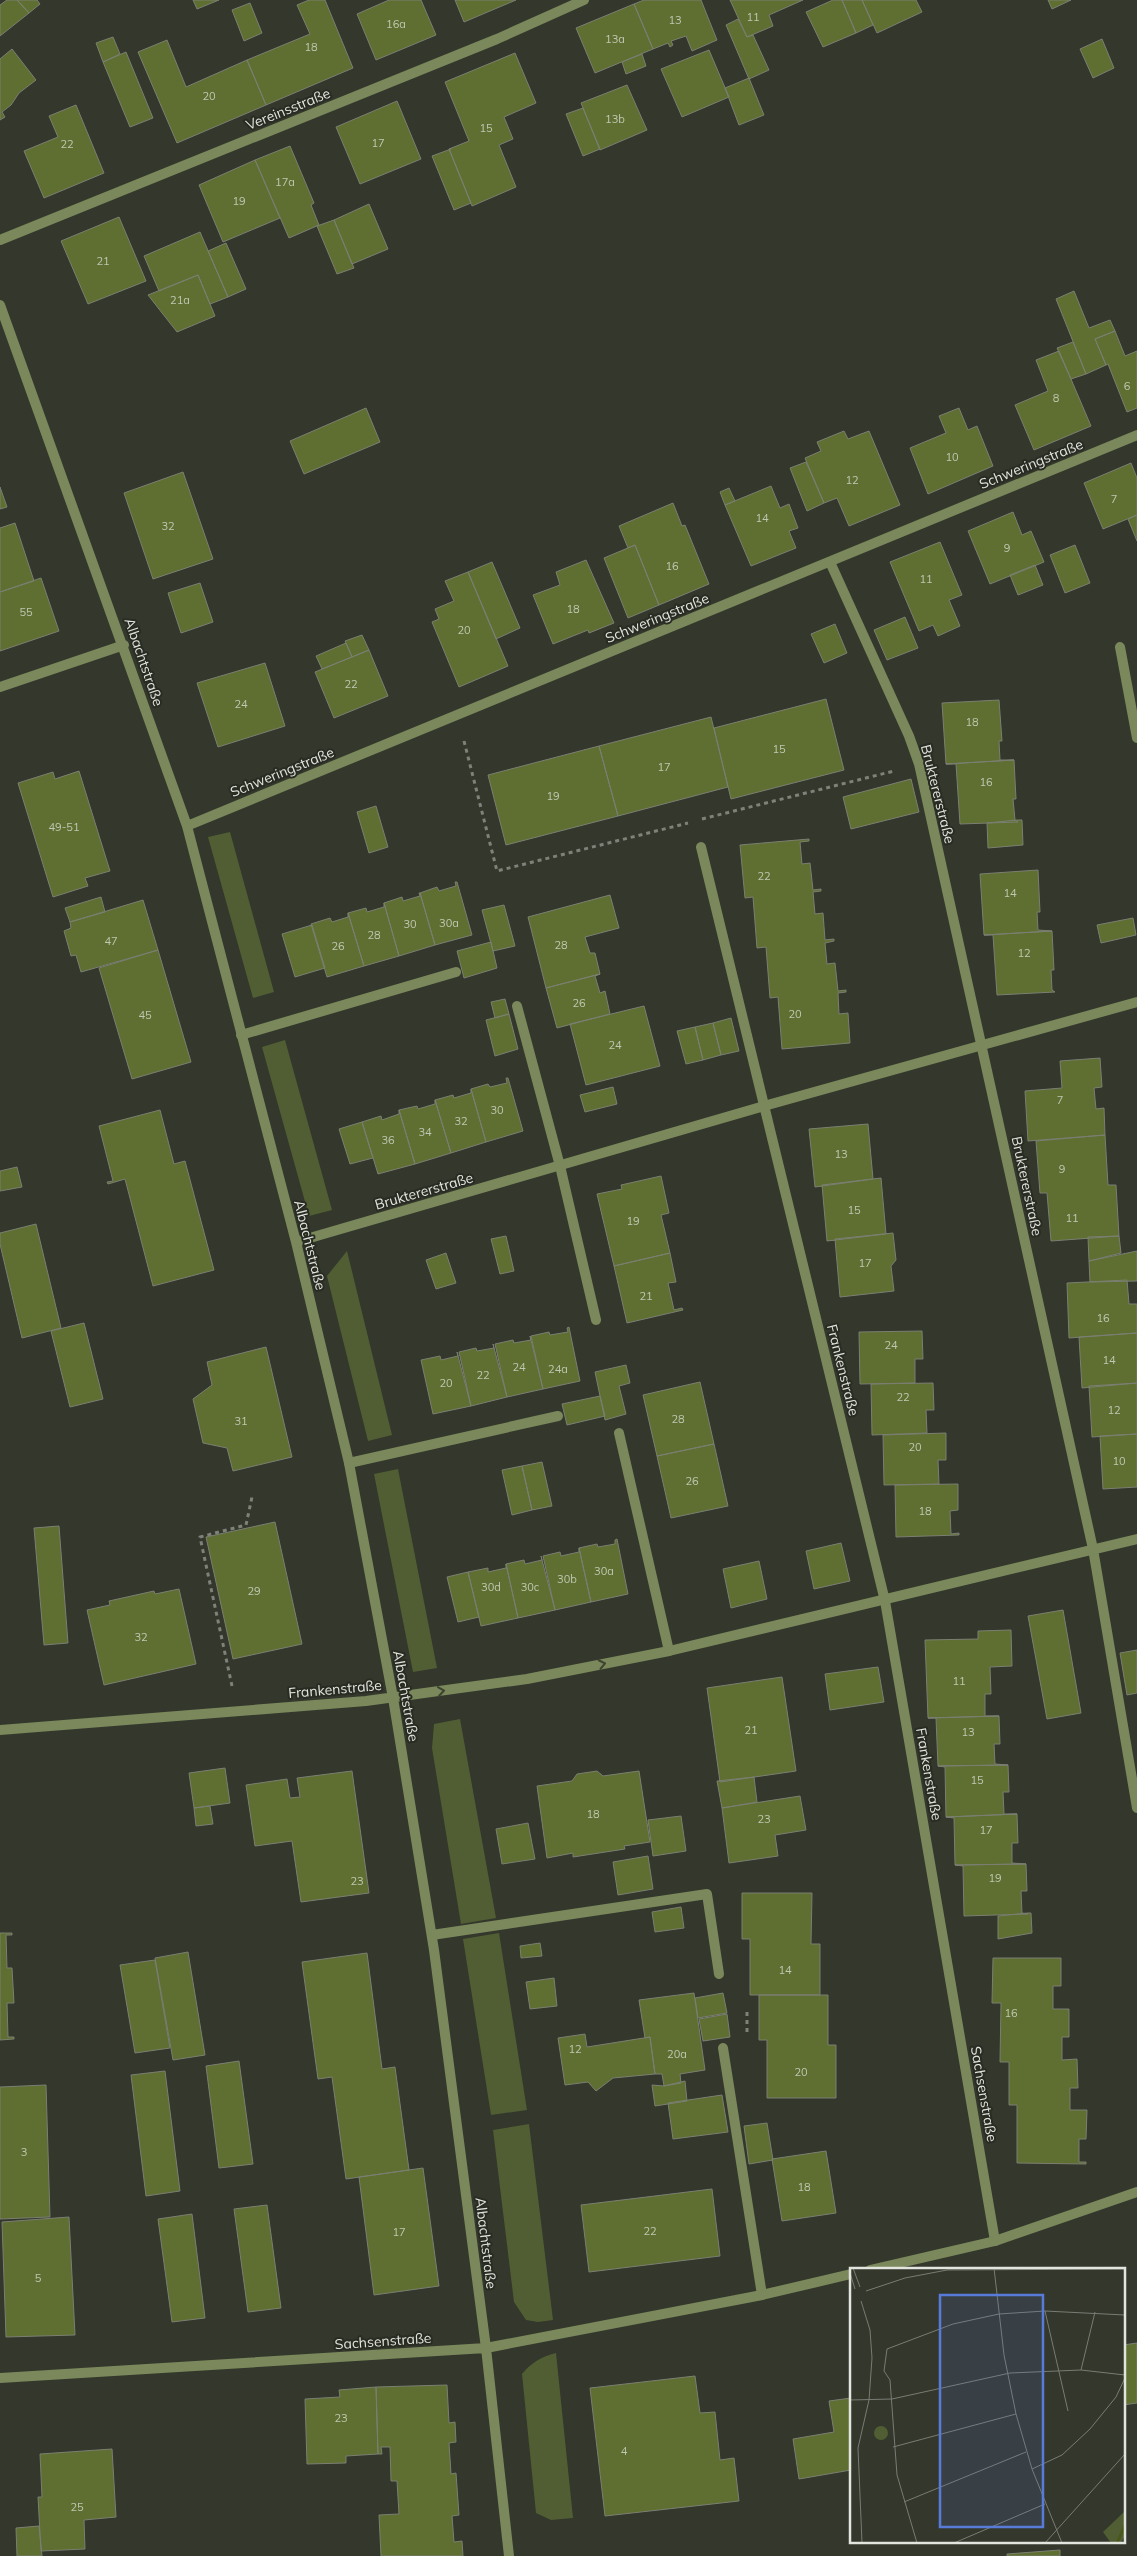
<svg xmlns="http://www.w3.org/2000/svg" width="1137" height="2556" viewBox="0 0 1137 2556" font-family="Mulish,sans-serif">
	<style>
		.green { fill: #515e33 }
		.building { fill: #5e6f31; stroke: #7b7f72 }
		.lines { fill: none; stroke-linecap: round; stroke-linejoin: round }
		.path { stroke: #7f8279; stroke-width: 3; stroke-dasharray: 4 4; stroke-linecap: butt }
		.lane { stroke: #7a885b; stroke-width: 10 }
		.street { stroke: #7a885b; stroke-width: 10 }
		.oneway { stroke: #3d4330 }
		.labels { text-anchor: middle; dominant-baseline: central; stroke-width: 4; stroke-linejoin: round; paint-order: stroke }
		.number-label { font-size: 11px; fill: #c1c7b3 }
		.street-label { font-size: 14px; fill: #e2e4de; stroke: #292c22 }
		.inset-river { fill: none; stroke: #485819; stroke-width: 2.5 }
		.inset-road { fill: none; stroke: #797c73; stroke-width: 1 }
		.view { fill: #587bda; fill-opacity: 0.15; stroke: #587bda; stroke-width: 2.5 }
		.inset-edge { fill: none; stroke: #e2e4de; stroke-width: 2.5 }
	</style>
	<rect width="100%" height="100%" fill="#33372c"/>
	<path class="green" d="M230,832L274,992L253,998L208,837Z
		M285,1040L332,1210L309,1216L262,1047Z
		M347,1251L392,1435L368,1441L327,1276Z
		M398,1469L437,1668L413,1672L374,1474Z
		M460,1719L496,1918L461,1924L432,1748L434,1724Z
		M499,1933L527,2110L491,2115L463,1939Z
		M529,2124L553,2320L538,2322L526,2320L514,2302L493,2130Z
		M556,2353L573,2518L551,2520L536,2513L522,2374C532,2362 541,2357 556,2353Z"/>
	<path class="building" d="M7,0H17L29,13L0,36V5Z
		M17,0H37L40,4L29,13Z
		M193,0H219L197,9Z
		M309,0H325L353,68L266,105L247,60L310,34L297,5Z
		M389,0H421L436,35L376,60L357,14Z
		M455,0H516L464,22Z
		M644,0H701L717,40L692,51L686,36L671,41L673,45L670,47L668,43L653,49L634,4Z
		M730,0H803L769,15L773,26L747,37Z
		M833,0H842L856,33L823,47L806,12Z
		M842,0H862L873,25L856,33Z
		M862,0H916L922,12L877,33Z
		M1048,0H1071L1052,9Z
		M250,3L262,33L244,41L232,10Z
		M634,4L653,49L595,73L576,28Z
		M738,19L747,37L753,35L769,70L749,79L726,25Z
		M113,37L120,54L103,62L96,43Z
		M1102,39L1114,68L1093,78L1080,49Z
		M167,40L186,87L247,60L266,105L177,143L138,52Z
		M12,49L36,80L19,93L11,105L2,112L5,117L0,120V59Z
		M709,50L729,97L682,117L661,69Z
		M126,52L153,118L130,127L103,62Z
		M515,53L536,103L504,117L513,139L499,145L516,187L472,206L449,149L469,141L445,82Z
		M642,54L646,66L626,74L622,62Z
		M749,78L764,115L739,125L725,88Z
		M627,85L647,130L600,150L581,103Z
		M397,101L421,159L360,184L336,127Z
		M76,105L104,173L44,198L24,151L58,137L49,116Z
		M583,108L600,149L583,156L566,114Z
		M290,146L314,203L311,205L319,225L289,238L255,160Z
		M449,149L471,203L454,210L432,156L451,149Z
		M255,160L280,218L223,242L199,185Z
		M369,204L388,249L352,264L334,220Z
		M119,217L146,281L88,304L61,241Z
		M334,220L354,268L337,274L317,226Z
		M200,232L228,297L210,304L198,275L159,291L144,256Z
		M226,243L246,289L228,297L208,251Z
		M198,275L215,316L177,332L148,295Z
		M1074,291L1089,328L1110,320L1115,331L1095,339L1106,365L1086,374L1056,299Z
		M1115,331L1125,356L1137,351V408L1127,412L1108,364L1106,365L1095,339Z
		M1073,342L1086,374L1071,379L1057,348Z
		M1059,351L1091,426L1034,450L1015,405L1048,391L1036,360Z
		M366,408L380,442L304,474L290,441Z
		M959,408L968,430L977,426L993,466L928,494L910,448L946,433L939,416Z
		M844,431L848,439L869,431L900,505L849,526L837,498L824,503L805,458L821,451L817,442Z
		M806,462L824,503L807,511L790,468Z
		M1131,463L1137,478V515L1103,529L1084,483Z
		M183,472L213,559L153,579L124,493Z
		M771,486L780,508L789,504L798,528L789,531L796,548L751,566L725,505Z
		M0,487L7,507L0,509Z
		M729,488L735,501L725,505L720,492Z
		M673,503L682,526L685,525L709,584L659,605L635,545L628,548L619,526Z
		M1013,512L1022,535L1031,531L1044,562L990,584L968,531Z
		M1137,515V541L1128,519Z
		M15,523L34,581L0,592V528Z
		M940,542L962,595L949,600L960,626L938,636L933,625L919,631L890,562Z
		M635,545L659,605L628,618L604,558Z
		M1075,545L1090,583L1065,593L1050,555Z
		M586,560L614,623L589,633L588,630L553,644L533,595L560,585L556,572Z
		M492,562L520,628L496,639L468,572Z
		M1035,565L1043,585L1018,595L1010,575Z
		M468,572L508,666L459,687L432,622L439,619L435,609L454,601L445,581Z
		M41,578L59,631L0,651V592Z
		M200,583L213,622L181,633L168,593Z
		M905,617L918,648L887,660L874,630Z
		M835,624L847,653L824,663L811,634Z
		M362,635L369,650L352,657L345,641Z
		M346,643L352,657L322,669L316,656Z
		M369,650L388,696L334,718L315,672Z
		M265,663L285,726L218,747L197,683Z
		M826,699L844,770L731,799L714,728Z
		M999,700L1002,741H999L1000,760H1014L946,764L942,703Z
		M711,717L728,787L618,816L599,746Z
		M599,746L618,816L506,845L488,775Z
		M1014,760L1016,799H1013L1015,820L1018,822L960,824L956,764H946Z
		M79,771L110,871L85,878L88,886L53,897L18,783L53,772L55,779Z
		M911,779L919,812L851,829L843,797Z
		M376,806L388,847L369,853L357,812Z
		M1017,820H1022L1023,845L988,848L987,823Z
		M809,839V841L800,842L802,864L810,863L813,890L821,889V891L813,892L815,914L823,913L825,940L834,939V941L825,943L827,964L835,963L838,991L846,990V992L838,993L839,1014L848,1013L850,1043L782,1049L778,997L770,998L766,947L757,948L753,897L745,898L740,845Z
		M1038,870L1040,912H1037L1038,930L1052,931L984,935L980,874Z
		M455,882H457L472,935L435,945L420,893L437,887L439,891L456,886Z
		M419,893H420L435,945L399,956L384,903L402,897L403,901L420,896Z
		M610,895L619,928L585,937L590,953H595L600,974L546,988L528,917Z
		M101,897L105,912L70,922L65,908Z
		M143,900L158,950L81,972L76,955L71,956L64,931L71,928L70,922Z
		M384,903L399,956L364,966L348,913L366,908L367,912L384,907Z
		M504,905L515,946L493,951L482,910Z
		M348,913L364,966L327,977L311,924L330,918L332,922L348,917Z
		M1133,918L1136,935L1101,943L1097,925Z
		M312,925L325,968L295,977L282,934Z
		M1052,931L1054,970H1051L1052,990L1055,992L997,995L993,935H984Z
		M491,942L497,968L464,978L457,951Z
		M158,950L191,1062L132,1079L99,968Z
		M600,974L595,976L600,993L605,991L610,1014L557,1028L546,988Z
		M505,999L509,1014L495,1018L491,1002Z
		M644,1006L660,1066L586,1085L570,1024Z
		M509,1014L518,1049L495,1056L486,1020Z
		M731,1018L739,1051L721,1055L713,1023Z
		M713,1023L721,1055L703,1060L695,1027Z
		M695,1027L703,1060L686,1064L677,1031Z
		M1100,1058L1102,1087L1094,1088L1096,1109L1104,1108L1105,1135L1028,1141L1025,1091L1062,1088L1060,1061Z
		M506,1078H508L523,1131L486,1142L471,1089L488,1084L490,1087L507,1083Z
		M613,1087L617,1104L585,1112L580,1095Z
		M471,1089L486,1142L451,1153L435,1100L453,1095L454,1098L471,1093Z
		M435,1100L451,1153L415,1164L399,1110L417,1106L418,1109L435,1104Z
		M160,1110L174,1164L185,1161L214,1270L153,1286L125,1179L108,1184L107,1182L113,1181L99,1126Z
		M399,1110L415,1164L378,1174L362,1122L381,1116L382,1120L399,1114Z
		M362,1122L373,1158L350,1164L339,1129Z
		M868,1124L873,1179L815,1187L809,1129Z
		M1105,1135L1108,1185H1116L1119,1236L1051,1241L1047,1193H1040L1036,1141Z
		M17,1167L22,1187L0,1191V1171Z
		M661,1176L669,1213L661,1215L670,1253L614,1266L597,1194L622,1189L621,1185Z
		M881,1178L886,1234L827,1241L822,1185Z
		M36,1224L61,1328L22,1338L0,1244V1233Z
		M893,1233L896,1260L891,1266L894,1291L840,1297L835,1239Z
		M506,1236L514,1271L500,1274L491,1239Z
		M1119,1236L1121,1253L1089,1261L1088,1237Z
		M1137,1251V1281L1090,1282L1089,1261Z
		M446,1253L456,1283L436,1289L426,1260Z
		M670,1253L676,1282L668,1283L674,1310L682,1308L683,1310L627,1323L614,1266Z
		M1127,1280L1129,1304H1137V1333L1069,1338L1067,1283Z
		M84,1323L103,1399L70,1407L51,1331Z
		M569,1327L580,1381L543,1389L531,1336L549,1332L550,1335L568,1332L567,1328Z
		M922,1331L923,1359H915V1383L860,1384L859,1332Z
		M1137,1333V1383L1082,1388L1079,1337Z
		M530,1336L543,1389L507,1397L495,1344L513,1340L514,1343L531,1340Z
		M493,1344L507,1397L471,1406L459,1352L476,1348L477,1351L494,1348Z
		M266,1347L292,1457L233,1471L227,1448L203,1443L193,1399L212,1385L207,1362Z
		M457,1352L471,1406L433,1414L421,1360L440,1356L441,1360L458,1356Z
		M626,1365L630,1383L619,1386L626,1414L605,1420L595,1372Z
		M700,1382L714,1444L657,1456L643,1395Z
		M933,1383L934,1410H926L927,1433L872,1435L871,1384Z
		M1137,1383V1434L1092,1437L1089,1386Z
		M600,1396L605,1416L567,1425L562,1404Z
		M946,1433V1460H938L939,1484L884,1485L883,1435Z
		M1137,1434V1487L1103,1489L1100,1436Z
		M714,1444L728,1506L671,1518L657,1456Z
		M542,1462L552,1506L532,1510L522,1466Z
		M522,1466L532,1510L512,1515L502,1470Z
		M958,1484V1510L950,1511L951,1534L959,1533V1535L896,1537L895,1485Z
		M275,1522L302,1644L233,1659L206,1537Z
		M59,1526L68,1643L44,1645L34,1528Z
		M617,1539L628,1594L591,1602L579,1548L597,1544L598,1547L615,1544V1540Z
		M841,1543L850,1581L814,1589L806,1551Z
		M579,1548L591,1602L555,1610L543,1556L560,1552L561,1556L579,1552Z
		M541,1556L555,1610L518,1618L506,1564L524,1560L525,1564L542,1560Z
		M759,1561L767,1599L731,1608L723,1569Z
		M506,1564L518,1618L481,1626L468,1572L488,1568V1572L506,1568Z
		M468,1572L479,1617L458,1622L447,1577Z
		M179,1589L196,1664L104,1685L87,1610L110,1605L109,1601L154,1591L155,1594Z
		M1063,1610L1081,1713L1047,1719L1028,1616Z
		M1011,1630L1012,1666L990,1667L991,1694H985V1716H999L928,1718L925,1640L978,1639V1631Z
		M1137,1650V1693L1127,1695L1120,1653Z
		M878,1667L884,1702L830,1710L825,1674Z
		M782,1677L796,1771L720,1782L707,1688Z
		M999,1716L1000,1744H994L995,1764L1008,1765L938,1766L936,1718H928Z
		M1008,1765L1009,1792H1003L1004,1814H1017L946,1817L945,1767L938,1766Z
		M225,1768L230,1803L194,1808L189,1773Z
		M352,1771L369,1893L301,1902L292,1841L255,1846L246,1785L287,1779L290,1798L300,1797L297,1778Z
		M597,1771L603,1776L639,1771L650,1842L624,1846L625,1849L573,1857V1853L547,1858L537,1786L572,1781L577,1774Z
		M754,1777L757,1802L722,1808L717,1781Z
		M800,1796L806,1830L775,1835L778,1856L729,1863L722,1808Z
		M210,1806L213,1824L196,1826L194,1808Z
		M1017,1814L1018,1843H1012V1863L1026,1864L955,1865L954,1818L946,1817Z
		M681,1816L686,1851L653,1856L648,1820Z
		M528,1823L535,1859L502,1864L496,1829Z
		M648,1856L653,1889L618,1895L613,1862Z
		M1026,1864L1027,1891H1021L1022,1913L1028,1914L964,1916L963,1866L955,1865Z
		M742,1893H812L811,1944H820V1995H750V1939H742Z
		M681,1907L684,1928L655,1932L652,1912Z
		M1028,1913H1031L1032,1933L998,1939V1916Z
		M0,1933H12V1935H6L7,1968H12L14,2003H7L8,2037H14V2039L0,2040Z
		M540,1943L542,1956L521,1958L520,1946Z
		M188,1952L205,2055L173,2060L155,1958Z
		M367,1953L382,2069L395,2067L409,2170L346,2179L332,2077L318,2079L302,1962Z
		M993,1958H1061V1986H1053V2009H1069V2037H1062V2060L1077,2059L1078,2088H1070V2110H1087L1086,2139H1079V2162H1086V2164L1017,2163V2105H1009V2062H1000L1001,2003H992Z
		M155,1960L170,2048L135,2053L120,1965Z
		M554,1978L557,2006L530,2009L526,1982Z
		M694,1993L705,2070L680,2074L681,2083L664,2086L662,2074H655L650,2037L645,2038L639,2000Z
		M723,1993L727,2013L698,2018L695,1998Z
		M759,1995H828V2045H836V2098H767V2040H759Z
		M727,2014L730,2037L703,2041L699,2019Z
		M585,2034L587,2047L650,2037L655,2074L613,2078L596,2091L588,2082L565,2085L558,2038Z
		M239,2061L253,2164L219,2168L206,2066Z
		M165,2071L180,2191L146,2196L131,2075Z
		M685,2081L687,2101L655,2106L652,2085L664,2086Z
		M46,2085L50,2217L0,2219V2087Z
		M722,2095L728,2132L673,2139L668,2103Z
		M767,2123L773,2160L749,2164L744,2126Z
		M826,2151L836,2213L782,2221L772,2159Z
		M423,2168L439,2286L374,2295L359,2177Z
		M712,2189L720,2256L589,2272L581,2205Z
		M267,2205L281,2308L248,2312L234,2209Z
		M192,2214L205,2318L172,2322L158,2219Z
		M69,2217L75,2335L6,2337L2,2222Z
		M1137,2343V2403L1123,2405V2345Z
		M695,2376L700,2413L715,2412L720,2460L734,2458L739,2501L605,2516L590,2388Z
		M447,2385L449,2423L455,2422L456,2442L449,2443L451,2474L456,2473L459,2515L452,2516L454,2542L462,2541L463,2556H381L379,2515L399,2514L397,2481H391L390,2447H381L382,2454H378L376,2387Z
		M376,2387L378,2454L346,2456V2463L307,2464L305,2399L340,2397L339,2390Z
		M851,2398V2470L799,2479L793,2439L834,2432L829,2401Z
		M112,2449L116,2517L84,2520L85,2549L41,2551L38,2497H42L40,2454Z
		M39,2526L42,2556H17L16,2528Z
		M1060,2550V2556H1007V2554Z"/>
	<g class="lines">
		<path class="path" d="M464,741L497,871L688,823
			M702,819L894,771
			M232,1686L200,1537L246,1525L252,1497
			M747,2012V2035"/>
		<path class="lane" d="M830,562L909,736L919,764L1093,1549L1137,1808
			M1120,647L1137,738
			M701,847L885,1601L995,2241
			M517,1006L560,1166L596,1320
			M241,1035L456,972
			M619,1433L669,1651
			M349,1463L558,1416
			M432,1935L707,1894L719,1974
			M723,2048L762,2295"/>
		<path class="street" d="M0,240L497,39L584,0
			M0,305L187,826L296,1242L349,1463L393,1698L434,1950L486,2348L509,2556
			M0,687L124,645
			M187,826L1137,435
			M296,1242L764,1106L1137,1002
			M0,1730L366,1701L527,1679L669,1651L1137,1539
			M870,2270L995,2241L1137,2192
			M0,2378L486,2348L762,2295L851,2274"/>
	</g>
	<defs><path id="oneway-chevron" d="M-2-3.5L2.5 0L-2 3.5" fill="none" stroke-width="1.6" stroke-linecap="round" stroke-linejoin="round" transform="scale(1.25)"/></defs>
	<g class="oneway">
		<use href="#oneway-chevron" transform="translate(602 1664) rotate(-12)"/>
		<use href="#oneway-chevron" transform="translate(441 1691) rotate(-8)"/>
	</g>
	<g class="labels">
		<g class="number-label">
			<text x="753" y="17">11</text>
			<text x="675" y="20">13</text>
			<text x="396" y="24">16a</text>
			<text x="615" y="39">13a</text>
			<text x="311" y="47">18</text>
			<text x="209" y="96">20</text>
			<text x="615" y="119">13b</text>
			<text x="486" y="128">15</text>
			<text x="378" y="143">17</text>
			<text x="67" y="144">22</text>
			<text x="285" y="182">17a</text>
			<text x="239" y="201">19</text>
			<text x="103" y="261">21</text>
			<text x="180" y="300">21a</text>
			<text x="1127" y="386">6</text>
			<text x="1056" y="398">8</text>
			<text x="952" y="457">10</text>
			<text x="852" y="480">12</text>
			<text x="1114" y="499">7</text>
			<text x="762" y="518">14</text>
			<text x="168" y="526">32</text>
			<text x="1007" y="548">9</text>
			<text x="672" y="566">16</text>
			<text x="926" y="579">11</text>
			<text x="573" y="609">18</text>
			<text x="26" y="612">55</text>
			<text x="464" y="630">20</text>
			<text x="351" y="684">22</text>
			<text x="241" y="704">24</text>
			<text x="972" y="722">18</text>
			<text x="779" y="749">15</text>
			<text x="664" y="767">17</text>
			<text x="986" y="782">16</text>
			<text x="553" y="796">19</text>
			<text x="64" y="827">49-51</text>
			<text x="764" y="876">22</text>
			<text x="1010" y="893">14</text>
			<text x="449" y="923">30a</text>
			<text x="410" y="924">30</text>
			<text x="374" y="935">28</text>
			<text x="111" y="941">47</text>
			<text x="561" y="945">28</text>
			<text x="338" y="946">26</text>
			<text x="1024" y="953">12</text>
			<text x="579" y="1003">26</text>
			<text x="795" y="1014">20</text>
			<text x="145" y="1015">45</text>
			<text x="615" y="1045">24</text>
			<text x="1060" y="1100">7</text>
			<text x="497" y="1110">30</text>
			<text x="461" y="1121">32</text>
			<text x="425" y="1132">34</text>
			<text x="388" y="1140">36</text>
			<text x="841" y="1154">13</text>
			<text x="1062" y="1169">9</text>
			<text x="854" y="1210">15</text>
			<text x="1072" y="1218">11</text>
			<text x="633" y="1221">19</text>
			<text x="865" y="1263">17</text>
			<text x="646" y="1296">21</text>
			<text x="1103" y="1318">16</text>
			<text x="891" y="1345">24</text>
			<text x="1109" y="1360">14</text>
			<text x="519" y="1367">24</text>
			<text x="558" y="1369">24a</text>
			<text x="483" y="1375">22</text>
			<text x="446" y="1383">20</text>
			<text x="903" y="1397">22</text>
			<text x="1114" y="1410">12</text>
			<text x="678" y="1419">28</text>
			<text x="241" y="1421">31</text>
			<text x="915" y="1447">20</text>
			<text x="1119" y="1461">10</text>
			<text x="692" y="1481">26</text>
			<text x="925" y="1511">18</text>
			<text x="604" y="1571">30a</text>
			<text x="567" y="1579">30b</text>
			<text x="491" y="1587">30d</text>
			<text x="530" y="1587">30c</text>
			<text x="254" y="1591">29</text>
			<text x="141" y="1637">32</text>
			<text x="959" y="1681">11</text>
			<text x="751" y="1730">21</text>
			<text x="968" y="1732">13</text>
			<text x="977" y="1780">15</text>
			<text x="593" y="1814">18</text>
			<text x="764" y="1819">23</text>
			<text x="986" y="1830">17</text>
			<text x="995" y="1878">19</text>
			<text x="357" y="1881">23</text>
			<text x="785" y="1970">14</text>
			<text x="1011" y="2013">16</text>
			<text x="575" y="2049">12</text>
			<text x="677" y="2054">20a</text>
			<text x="801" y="2072">20</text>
			<text x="24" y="2152">3</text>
			<text x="804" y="2187">18</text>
			<text x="650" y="2231">22</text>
			<text x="399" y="2232">17</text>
			<text x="38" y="2278">5</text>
			<text x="341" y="2418">23</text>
			<text x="624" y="2451">4</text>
			<text x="77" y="2507">25</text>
		</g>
		<g class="street-label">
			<text transform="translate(288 109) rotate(-22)">Vereinsstraße</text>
			<text transform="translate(1031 464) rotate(-22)">Schweringstraße</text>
			<text transform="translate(657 618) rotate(-22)">Schweringstraße</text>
			<text transform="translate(144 662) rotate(71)">Albachtstraße</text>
			<text transform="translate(282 772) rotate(-22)">Schweringstraße</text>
			<text transform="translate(938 794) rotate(76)">Bruktererstraße</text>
			<text transform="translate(1027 1186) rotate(78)">Bruktererstraße</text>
			<text transform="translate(424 1191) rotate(-16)">Bruktererstraße</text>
			<text transform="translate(310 1245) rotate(76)">Albachtstraße</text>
			<text transform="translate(843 1370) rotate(76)">Frankenstraße</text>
			<text transform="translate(335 1689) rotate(-5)">Frankenstraße</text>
			<text transform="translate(406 1696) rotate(80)">Albachtstraße</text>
			<text transform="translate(929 1774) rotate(80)">Frankenstraße</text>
			<text transform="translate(984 2094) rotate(80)">Sachsenstraße</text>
			<text transform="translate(486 2243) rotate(83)">Albachtstraße</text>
			<text transform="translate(383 2341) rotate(-4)">Sachsenstraße</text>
		</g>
	</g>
	<g transform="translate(850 2268)">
		<rect width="275" height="275" fill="#33372c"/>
		<path d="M24 165a7 7 0 1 1 14 0a7 7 0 1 1-14 0ZM275,243V268L271,275H261L253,264Z" fill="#515e33"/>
		<path class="inset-river" d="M267,275L275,257"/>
		<path class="inset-road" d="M3,0L10,19M144,0L154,87L166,146L182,201L212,275M0,5L5,21M16,23L55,10L97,2L275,1M11,33L20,62L22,90L19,132L8,180L12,275M195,43L218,143M231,102L245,44M0,132L42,131L160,105L231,102L275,107M43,179L166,146M182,201L212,187L240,161L266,129L275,110M54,234L176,184M67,275L47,207L40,112L34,103L37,81L103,56L149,46L195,43L275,47M104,275L195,236M195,275L275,186"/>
		<path class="view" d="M90,27H193V259H90Z"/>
		<rect width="275" height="275" class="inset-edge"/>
	</g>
</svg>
